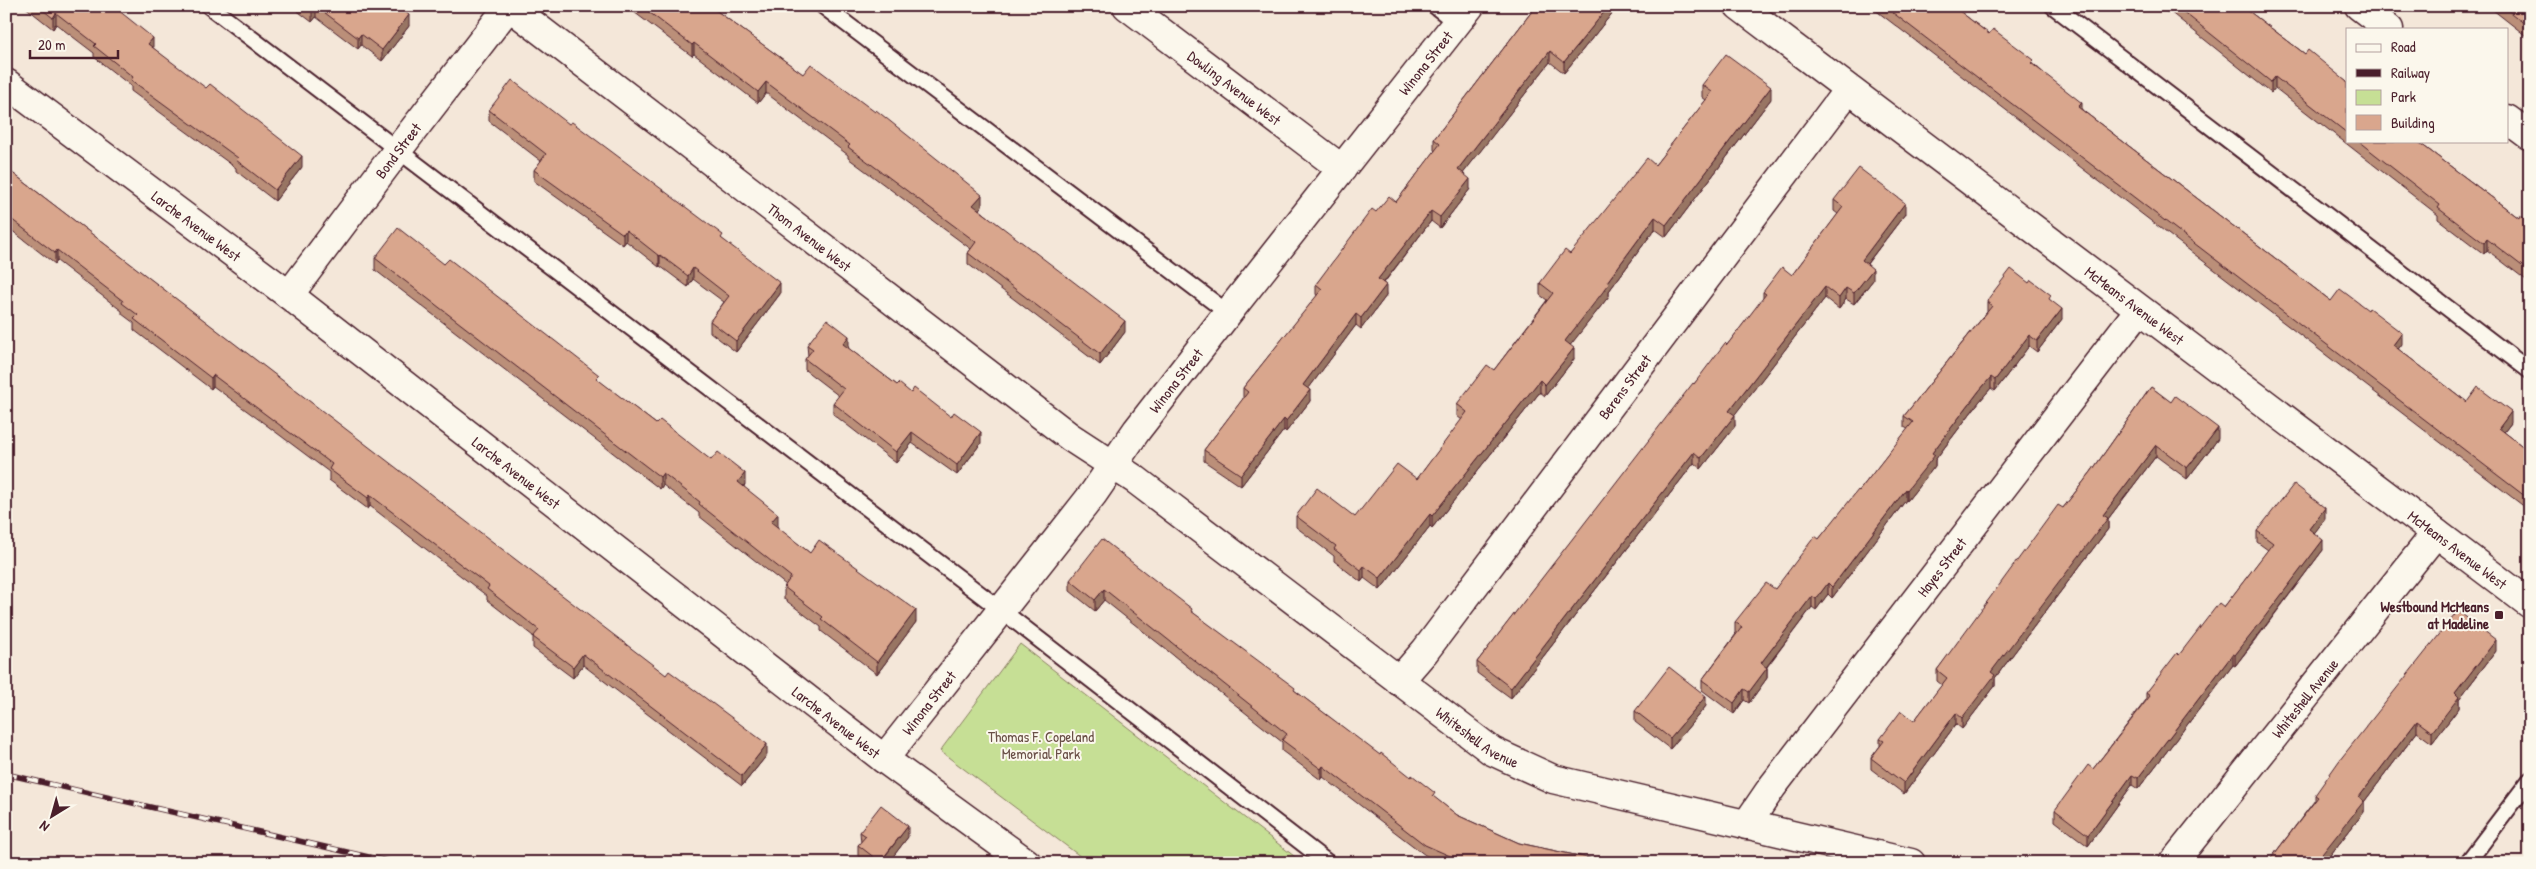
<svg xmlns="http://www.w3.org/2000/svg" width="2536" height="869" viewBox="0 0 2536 869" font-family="'Patrick Hand',sans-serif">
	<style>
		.green { fill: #c6df95; stroke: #887f60 }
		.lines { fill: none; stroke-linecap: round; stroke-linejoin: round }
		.service-casing { stroke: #4a1f2b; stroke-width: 19 }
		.minor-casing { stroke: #4a1f2b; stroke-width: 31 }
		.service { stroke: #fbf7ec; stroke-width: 15 }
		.minor { stroke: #fbf7ec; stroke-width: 28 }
		.rail-casing { stroke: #4a1f2b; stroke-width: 5.5 }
		.rail { stroke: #fbf7ec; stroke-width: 4; stroke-dasharray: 11; stroke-linecap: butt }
		.wall { fill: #bb8f79; stroke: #4a1f2b }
		.shaded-wall { fill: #987463; stroke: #4a1f2b }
		.building { fill: #d9a68d; stroke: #4a1f2b }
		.poi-dot { fill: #4a1f2b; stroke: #fbf7ec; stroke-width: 2 }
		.labels { text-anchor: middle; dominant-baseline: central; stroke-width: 4; stroke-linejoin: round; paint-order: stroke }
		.street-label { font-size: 15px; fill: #4a1f2b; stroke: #fbf7ec }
		.poi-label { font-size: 15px; font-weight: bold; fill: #4a1f2b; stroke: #fbf7ec; text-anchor: end }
		.park-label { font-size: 15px; fill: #694f46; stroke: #fbf7ec }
	</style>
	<rect width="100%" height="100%" fill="#f4e7d9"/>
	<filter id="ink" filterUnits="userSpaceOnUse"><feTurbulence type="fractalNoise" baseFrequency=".02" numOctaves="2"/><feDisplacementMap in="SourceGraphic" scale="10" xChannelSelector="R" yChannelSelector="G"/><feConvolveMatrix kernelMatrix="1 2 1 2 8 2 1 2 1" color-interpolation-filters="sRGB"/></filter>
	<g filter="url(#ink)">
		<path class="green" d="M1020,644L1303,863H1089L940,751Z"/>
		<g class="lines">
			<g class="service-casing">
				<path id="service" d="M209,6L1001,610L1328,863
					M823,6L1228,313
					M1435,6L1457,23
					M2053,6L2530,371
					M2467,863L2530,780"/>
			</g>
			<g class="minor-casing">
				<g id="minor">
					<path id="s1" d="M509,6L1070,437L1136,480L1492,751L1553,779L1911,863"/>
					<path id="s2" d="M1127,6L1342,169"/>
					<path id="s3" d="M1739,6L2530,604"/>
					<path d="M2359,6L2389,29"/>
					<path id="s4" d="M6,83L289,295L884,759L1027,863"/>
					<path d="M2507,119L2530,136"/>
					<path id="s5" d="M289,295L397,151L509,6"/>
					<path id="s6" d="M1399,681L1425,651L1848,90"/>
					<path id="s7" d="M884,759L1093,494L1137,430L1228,313L1470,6"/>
					<path id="s8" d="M1746,825L1772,787L2139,310"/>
					<path id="s9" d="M2173,863L2436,533"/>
				</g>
			</g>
			<use href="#service" class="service"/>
			<use href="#minor" class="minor"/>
			<g class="rail-casing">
				<path id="rail" d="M6,774L395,863"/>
			</g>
			<use href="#rail" class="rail"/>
		</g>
		<path class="wall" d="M24,6H113L153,48L302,167L275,201L236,171V168L131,91V86L94,57V53L56,24L53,29Z
			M291,6H398L409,26L382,61L361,45L358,49L316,17L312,22Z
			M626,6H710L982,206L979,209L1125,332L1100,365L968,264V253L971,249L848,158V155L766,93L758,103L694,54L692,56Z
			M1536,6H1618L1564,73L1550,62L1463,173L1470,189L1440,228L1431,221L1384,283L1386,296L1361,329L1356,325L1308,389L1310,401L1286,432L1284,430L1241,486L1204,461V450L1243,399V388L1317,296L1316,294V284L1376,212L1396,202L1435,151L1434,150V139Z
			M1870,6H1953L1989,34L2034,64L2082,110L2331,301L2402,344L2398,349L2467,402L2511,423L2504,432L2530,452V511Z
			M2158,6H2242L2305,54L2347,82V141H2417L2519,218L2530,223V283L2487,250L2484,254L2438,219V215L2275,88L2271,93L2169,11L2168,13Z
			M2488,6H2530V39Z
			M1702,85L1771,99L1666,237L1655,229L1609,291V296L1570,345L1574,359L1545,396L1540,392L1432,528L1430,526L1380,590L1364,578L1361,582L1334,561V556L1296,527V516L1355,517L1417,479L1462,420L1457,416V404L1494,370L1547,300L1540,295V283L1570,254L1655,165L1706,100L1702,97Z
			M489,110L569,124L723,240L780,294L736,352L710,332V321L724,302L693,279L688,287L660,266L659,267L626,241L623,245L534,181V170L541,161L489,121Z
			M6,168L767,755L742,786L583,665L573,678L533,648V636L487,600V596L370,506L368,509L329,480V472L265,424L213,386L211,389L134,330V323L122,314V311L57,261L55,264L6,226Z
			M1834,200L1905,214L1867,264L1873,280L1854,304L1846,299L1839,309L1825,298L1734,415L1735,426L1701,469L1694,463L1511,698L1477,673V662L1694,384L1727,345L1763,299V292L1792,275L1838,214L1834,211Z
			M375,258L444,264L656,424L711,460L745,484L744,487L778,526L776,527L810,553L916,622L877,674L821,631V627L784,599V587L786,585L699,516V513L663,485L660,489L375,270Z
			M2051,301L2062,319L2037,352L2029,346L1995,391L1991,388L1979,402L1935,460V466L1907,501L1906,500L1832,598L1828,594L1816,610L1812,607L1767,667V678L1749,703L1744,700L1734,714L1702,690V680L1736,634L1735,633V622L1775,589L1819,539L1859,491L1908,429L1904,427V416L1987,312V302Z
			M807,345L849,347L848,348L897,385L911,393L981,443L957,475L912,443L896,463L833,414V403L839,396L805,370V359L808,356Z
			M2151,387L2218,439L2187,479L2156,456L2108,519V529L1995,678V686L1962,729L1956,724L1904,794L1871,769V758L1880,746V739L1914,721L1942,685L1937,681V670L2091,472Z
			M2325,519L2314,533L2323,550L2254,642L2235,666L2233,665L2138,789L2132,785L2088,846L2055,821V810L2093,769L2146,700V693L2179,655L2224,607L2268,550L2257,542V531Z
			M1070,580L1192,612L1457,815L1519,843L1593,859L1622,863H1441L1425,855L1323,777L1321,780L1282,751V742L1104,600L1095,611L1070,591Z
			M2496,651L2459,699V708L2432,743L2417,732L2364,802V812L2324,863H2269V861L2315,800V795Z
			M1706,706L1670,749L1635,722V711Z
			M860,832L908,837L888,863H867L858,856V845L861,843Z"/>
		<path class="shaded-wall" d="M316,6V17L312,22V11Z
			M1609,6H1618L1564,73V62Z
			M2168,6H2169V11L2168,13Z
			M56,13V24L53,29V18Z
			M409,15V26L382,61V50Z
			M361,34V45L358,49V38Z
			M153,38V49L148,44Z
			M694,43V54L692,56V45Z
			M1550,51V62L1458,180V169Z
			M2275,77V88L2271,93V82Z
			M766,82V93L758,103V92Z
			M1771,87V99L1666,237V225Z
			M2082,103V113L2078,107Z
			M302,156V167L275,201V190Z
			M1470,179V189L1440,228V217Z
			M982,195V206L973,216V205Z
			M1905,203V214L1862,270V260Z
			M1431,211V221L1378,290V279Z
			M1655,217V229L1609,291V296L1565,352V341L1607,282Z
			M626,230V241L623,245V234Z
			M2487,239V250L2484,254V243Z
			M57,250V261L55,264V253Z
			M660,255V266L659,267V256Z
			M693,268V279L688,287V276Z
			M1873,269V280L1854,304V293Z
			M780,283V294L736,352V341Z
			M1386,285V296L1361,329V318Z
			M1825,287V298L1729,422V411Z
			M1846,288V299L1839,309V298Z
			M2062,309V319L2037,352V341Z
			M1356,314V325L1303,396V385Z
			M1125,321V332L1100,365V354Z
			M2402,333V344L2393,356V345Z
			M2029,335V346L1995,391V380Z
			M849,336V347L843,355V344Z
			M1574,348V359L1545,396V385Z
			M213,375V386L211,389V378Z
			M1991,377V388L1979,402L1935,460V466L1907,501V490L1932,453L1979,391Z
			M1540,380V392L1432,528V516Z
			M1310,390V401L1286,432V421Z
			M2511,412V423L2499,439V428Z
			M1735,415V426L1701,469V458Z
			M1284,419V430L1241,486V475Z
			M2218,428V439L2187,479V468Z
			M912,432V443L896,463V452Z
			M981,432V443L957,475V465Z
			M2156,445V456L2108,519V529L1995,678V686L1962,729V718L1991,672L2103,515Z
			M1694,452V463L1511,698V688Z
			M663,473V485L660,489V477Z
			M745,473V484L738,494V482Z
			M1906,489V500L1832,598V587Z
			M370,495V506L368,509V498Z
			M2325,508V519L2309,540V529Z
			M778,514V526L771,534V522Z
			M1430,514V526L1380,590V578Z
			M2323,540V550L2235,666V655Z
			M1364,566V578L1361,582V570Z
			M1828,583V594L1816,610V599Z
			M1104,589V600L1095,611V600Z
			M1812,596V607L1761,674V663Z
			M916,610V622L877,674V662Z
			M2496,640V651L2459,699V708L2432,743V732L2455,693Z
			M583,654V665L573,678V667Z
			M2233,654V665L2138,789V778Z
			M1767,668V678L1749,703V692Z
			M1744,689V700L1734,714V703Z
			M1706,696V706L1670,749V738Z
			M1956,713V724L1904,794V783Z
			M2417,721V732L2364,802V812L2324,863H2315L2359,797Z
			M767,744V755L742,786V776Z
			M1323,766V777L1321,780V769Z
			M2132,775V785L2088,846V835Z
			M908,826V837L888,863H880Z"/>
		<path class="building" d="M38,6H113L153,38L148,44L206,88L210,84L302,156L275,190L236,160L238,158L131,80L133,77L94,46L96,44L56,13L53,18Z
			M305,6H316L312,11Z
			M316,6H398L409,15L382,50L361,34L358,38Z
			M641,6H710L803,74L811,64L875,112L876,110L982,195L973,205L1125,321L1100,354L968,253L976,242L848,147L850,145L766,82L758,92L694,43L692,45Z
			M1536,6H1609L1564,62L1550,51L1458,169L1470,179L1440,217L1431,211L1378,279L1386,285L1361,318L1356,314L1303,385L1310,390L1286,421L1284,419L1241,475L1204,450L1248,392L1243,388L1322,289L1316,284L1372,209L1376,212L1389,196L1396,202L1440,144L1434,139Z
			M1884,6H1953L1989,34L1993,29L2034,60L2031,63L2082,103L2078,107L2331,301L2340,289L2368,310L2369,308L2402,333L2393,345L2467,402L2478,387L2511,412L2499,428L2530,452V500Z
			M2176,6H2242L2305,54L2308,50L2347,82V133L2275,77L2271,82Z
			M2502,6H2530V28Z
			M1726,54L1771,87L1666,225L1655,217L1607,282L1609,284L1565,341L1574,348L1545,385L1540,380L1432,516L1430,514L1380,578L1364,566L1361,570L1334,549L1336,546L1296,516L1317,488L1355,517L1397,464L1417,479L1467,412L1457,404L1487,365L1494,370L1553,293L1540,283L1565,250L1570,254L1647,158L1655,165L1712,92L1702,85Z
			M512,80L569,124L572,122L723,235L721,238L780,283L736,341L710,321L729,296L693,268L688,276L660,255L659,256L626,230L623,234L534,170L546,154L489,110Z
			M2358,141H2417L2519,218L2520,215L2530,223V272L2487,239L2484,243L2438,208L2440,205Z
			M6,168L666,675L669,671L767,744L742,776L583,654L573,667L533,637L539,630L487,589L489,586L370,495L368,498L329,469L332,464L265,414L213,375L211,378L134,319L138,315L122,303L123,301L57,250L55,253L6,215Z
			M1859,168L1905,203L1862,260L1873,269L1854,293L1846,288L1839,298L1825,287L1729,411L1735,415L1701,458L1694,452L1511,688L1477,662L1693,383L1694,384L1725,343L1727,345L1766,294L1763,292L1782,267L1792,275L1843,207L1834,200Z
			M398,228L444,264L449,259L599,375L596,378L656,424L660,420L711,460L718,452L745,473L738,482L778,514L771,522L810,553L819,540L916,610L877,662L821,619L823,617L784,587L791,577L699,504L700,502L663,473L660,477L375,258Z
			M2011,269L2029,283L2031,280L2051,295L2049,299L2062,309L2037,341L2029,335L1995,380L1991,377L1979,391L1932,453L1935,455L1907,490L1906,489L1832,587L1828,583L1816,599L1812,596L1761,663L1767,668L1749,692L1744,689L1734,703L1702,680L1742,627L1735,622L1766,583L1775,589L1815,536L1819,539L1858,490L1859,491L1913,422L1904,416L1992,306L1987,302L1988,299Z
			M827,319L849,336L843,344L897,385L899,383L911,393L914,388L951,417L954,412L981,432L957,465L912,432L896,452L833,403L844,389L805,359L813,349L807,345Z
			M2151,387L2171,402L2175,396L2218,428L2187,468L2156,445L2103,515L2108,518L1991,672L1995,675L1962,718L1956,713L1904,783L1871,758L1884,741L1880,739L1901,711L1914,721L1947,678L1937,670L2058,505L2063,508L2091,472Z
			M2294,484L2325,508L2309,529L2323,540L2254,631L2235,655L2233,654L2138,778L2132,775L2088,835L2055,810L2088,765L2093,769L2150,696L2146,693L2177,653L2179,655L2219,603L2224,607L2273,543L2257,531Z
			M1102,539L1192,609L1191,611L1295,688L1294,690L1380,755L1381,753L1411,777L1412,775L1435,793L1433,796L1457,815L1519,843L1593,859V857L1622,863H1466L1425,845L1323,766L1321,769L1282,740L1287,734L1104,589L1095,600L1070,580Z
			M2458,611L2496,640L2455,693L2459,697L2432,732L2417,721L2359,797L2364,801L2315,863H2272L2269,861L2318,797L2315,795L2339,761Z
			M1669,667L1706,696L1670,738L1635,711Z
			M881,805L908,826L880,862L858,845L866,836L860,832Z"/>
	</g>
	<rect class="poi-dot" x="2494" y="610" width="10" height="10" rx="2.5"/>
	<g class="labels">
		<g class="street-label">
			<text stroke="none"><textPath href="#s7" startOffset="882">Winona Street</textPath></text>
			<text stroke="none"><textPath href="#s2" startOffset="135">Dowling Avenue West</textPath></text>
			<text stroke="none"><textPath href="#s5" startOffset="181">Bond Street</textPath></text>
			<text stroke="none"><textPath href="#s4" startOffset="238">Larche Avenue West</textPath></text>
			<text stroke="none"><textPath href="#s1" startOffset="379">Thom Avenue West</textPath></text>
			<text stroke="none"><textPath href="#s3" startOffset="496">McMeans Avenue West</textPath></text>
			<text stroke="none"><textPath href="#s7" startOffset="478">Winona Street</textPath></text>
			<text stroke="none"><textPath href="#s6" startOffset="371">Berens Street</textPath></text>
			<text stroke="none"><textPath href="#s4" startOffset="642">Larche Avenue West</textPath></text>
			<text stroke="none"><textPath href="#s3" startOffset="901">McMeans Avenue West</textPath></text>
			<text stroke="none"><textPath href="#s8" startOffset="324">Hayes Street</textPath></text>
			<text stroke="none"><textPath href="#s9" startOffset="211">Whiteshell Avenue</textPath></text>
			<text stroke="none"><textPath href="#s7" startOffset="72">Winona Street</textPath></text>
			<text stroke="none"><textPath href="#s4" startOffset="1048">Larche Avenue West</textPath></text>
			<text stroke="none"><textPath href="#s1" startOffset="1214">Whiteshell Avenue</textPath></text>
		</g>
		<g class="poi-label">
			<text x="2489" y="606">Westbound McMeans<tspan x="2489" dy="17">at Madeline</tspan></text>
		</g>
		<g class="park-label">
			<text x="1041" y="736">Thomas F. Copeland<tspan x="1041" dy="17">Memorial Park</tspan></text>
		</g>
	</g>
	<rect width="2536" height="869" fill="none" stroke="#fbf7ec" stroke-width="25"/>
	<rect x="12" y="12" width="2511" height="844" fill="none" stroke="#4a1f2b" stroke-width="2" filter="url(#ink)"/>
	<rect x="2346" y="28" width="162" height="115" fill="#fbf7ec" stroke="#b4a19f"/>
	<rect x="2356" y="44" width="25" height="8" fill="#fbf7ec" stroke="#b4a19f"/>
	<text x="2391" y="52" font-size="15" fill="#4a1f2b">Road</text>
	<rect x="2356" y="69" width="25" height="8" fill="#4a1f2b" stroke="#b4a19f"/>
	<text x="2391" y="78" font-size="15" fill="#4a1f2b">Railway</text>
	<rect x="2356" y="90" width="25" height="15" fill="#c6df95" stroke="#b4a19f"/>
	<text x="2391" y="102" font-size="15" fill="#4a1f2b">Park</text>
	<rect x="2356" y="115" width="25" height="15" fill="#d9a68d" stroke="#b4a19f"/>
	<text x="2391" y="128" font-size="15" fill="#4a1f2b">Building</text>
	<g transform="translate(52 816) rotate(217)" stroke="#fbf7ec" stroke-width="4" paint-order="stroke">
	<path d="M0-4L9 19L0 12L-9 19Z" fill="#4a1f2b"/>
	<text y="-8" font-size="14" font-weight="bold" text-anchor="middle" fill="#4a1f2b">N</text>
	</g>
	<path d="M30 50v8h88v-8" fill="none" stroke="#4a1f2b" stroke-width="2.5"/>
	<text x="38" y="50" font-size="15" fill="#4a1f2b" stroke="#fbf7ec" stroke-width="4" paint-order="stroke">20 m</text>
</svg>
